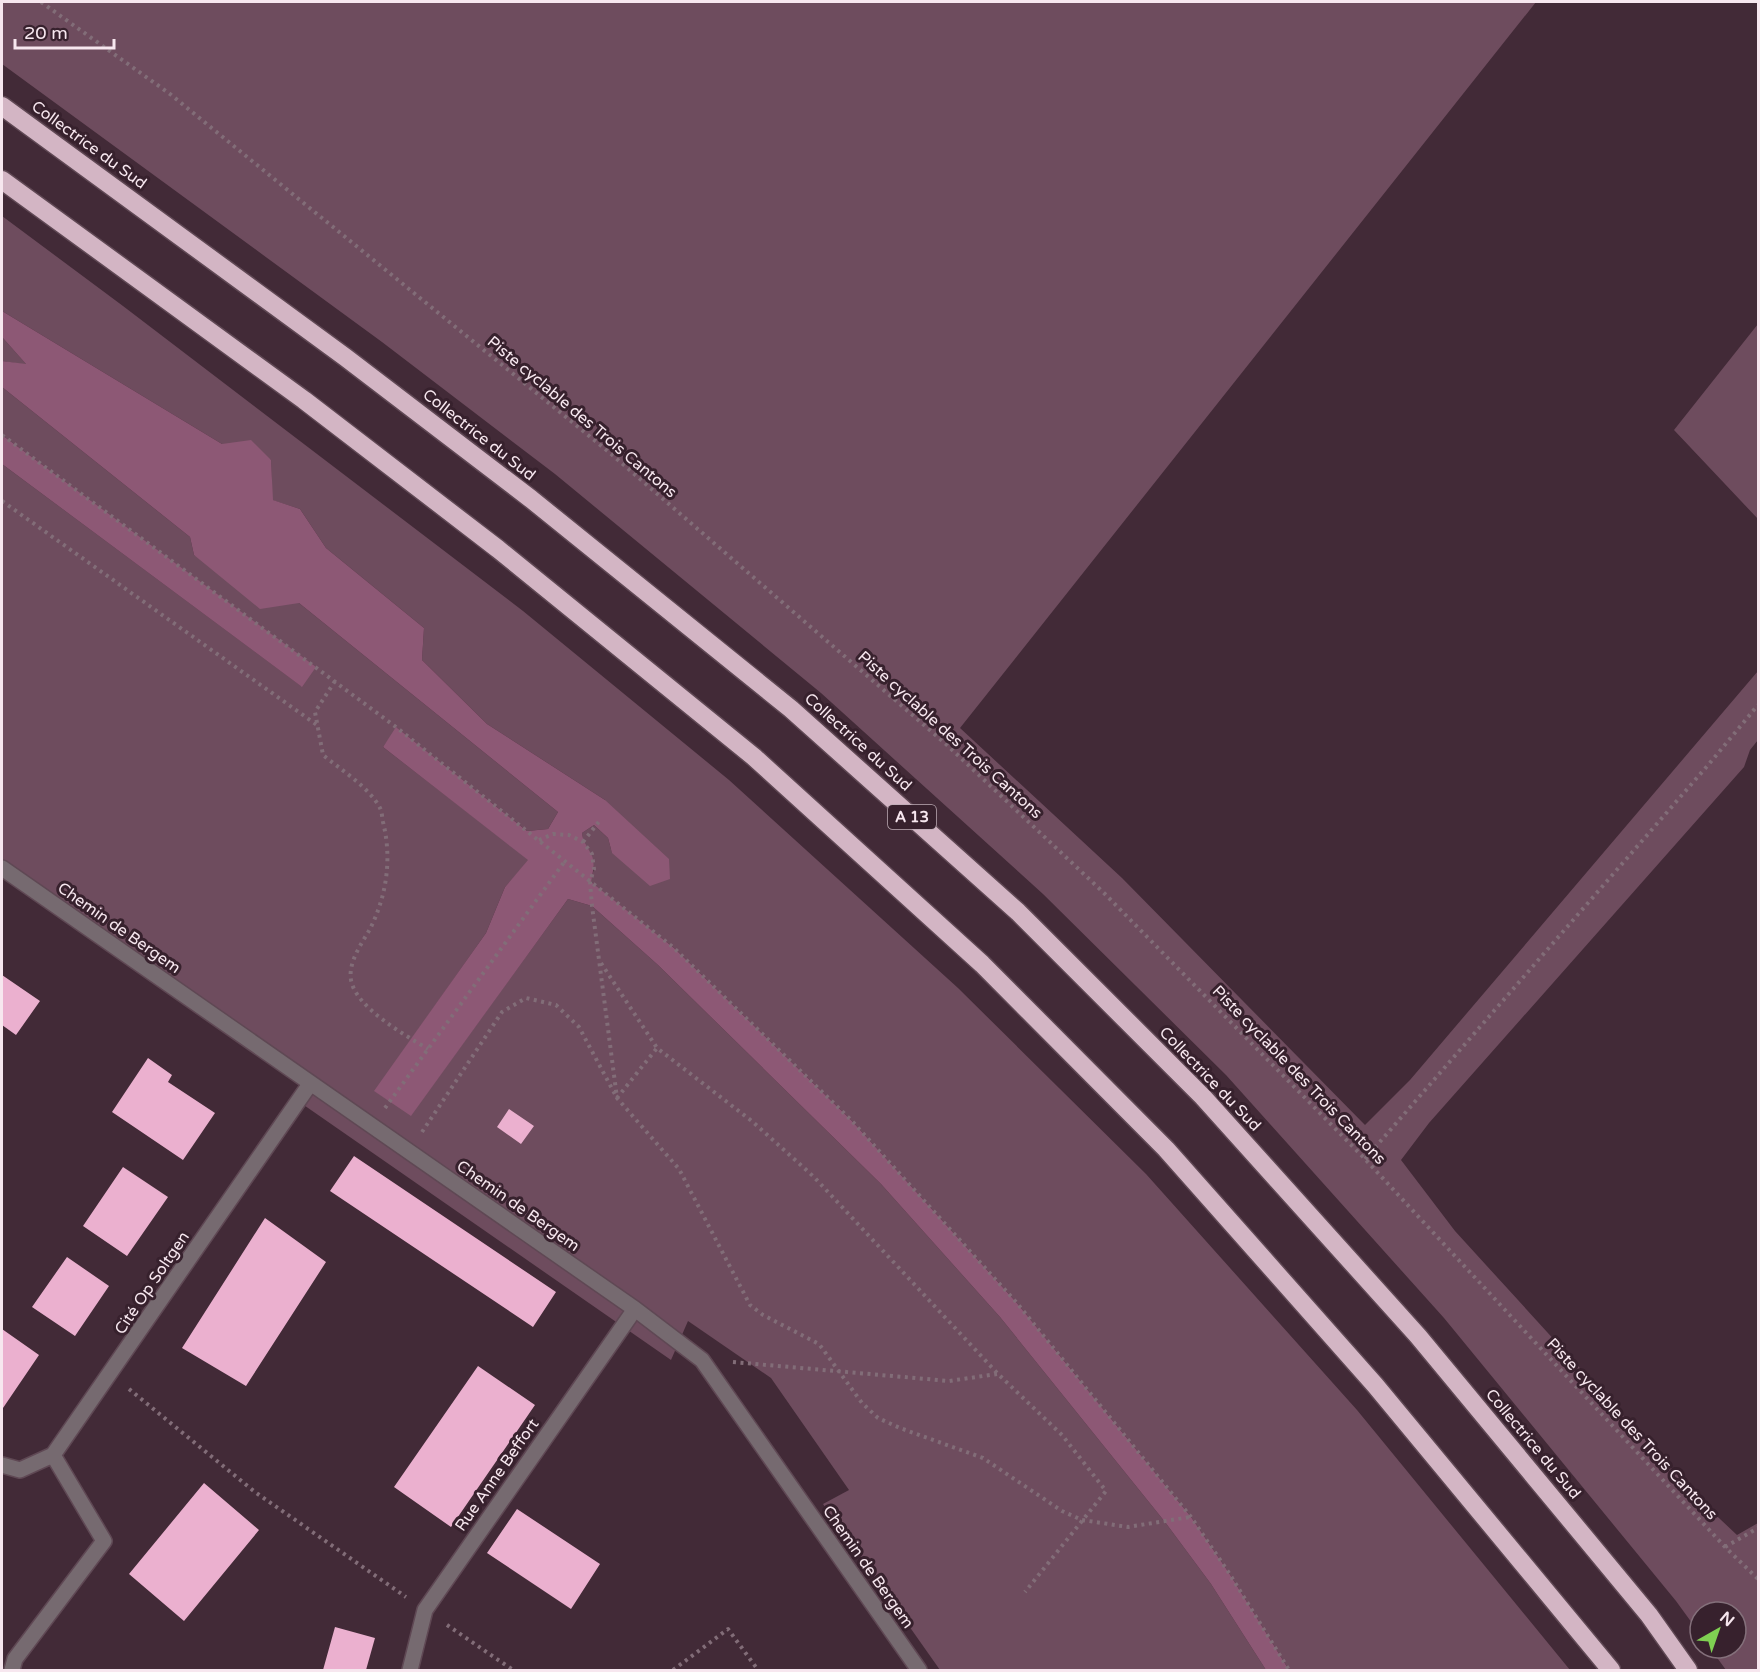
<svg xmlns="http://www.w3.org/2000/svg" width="1760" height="1672" viewBox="0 0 1760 1672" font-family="'Varela Round',sans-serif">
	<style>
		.green { fill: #6e4c5e }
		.forest { fill: #8d5875 }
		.building { fill: #ebb0cf }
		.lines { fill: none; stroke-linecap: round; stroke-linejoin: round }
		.minor-casing { stroke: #5f4854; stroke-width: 18 }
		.motorway-casing { stroke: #5f4854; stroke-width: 21 }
		.path { stroke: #826d78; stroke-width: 4; stroke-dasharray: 3 4.5; stroke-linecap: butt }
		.minor { stroke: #766a70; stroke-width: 15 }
		.motorway { stroke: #d3b5c4; stroke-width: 18 }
		.labels { text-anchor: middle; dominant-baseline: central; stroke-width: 6; stroke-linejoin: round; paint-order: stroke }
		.shield { fill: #37212d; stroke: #bdacb5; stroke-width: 1.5 }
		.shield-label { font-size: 15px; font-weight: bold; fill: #f7e7ef }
		.street-label { font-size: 16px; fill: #f7e7ef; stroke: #37212d }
	</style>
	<rect width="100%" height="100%" fill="#422a37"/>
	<path class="green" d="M2,2H1536L960,728L1122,878L1365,1125L1410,1080L1758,671V740L1750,750L1744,767L1429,1123L1401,1160L1455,1231L1703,1503L1737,1535L1758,1523V1670H1726L1710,1648H1736V1612H1700V1634L1676,1601L1444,1318L1226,1075L1043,894L821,693L555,474L382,342L2,64Z
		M2,216L123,306L523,611L729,780L958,988L1146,1174L1357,1410L1570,1670H1289L1229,1573L1191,1517L1016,1302L851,1120L674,948L590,882L594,869L583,842L582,833L594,825L608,838L612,853L605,800L487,724L422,660L424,628L326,548L300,509L272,500L271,460L222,444L2,311Z
		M1758,324V519L1674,430Z
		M2,337L27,365L2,361Z
		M2,387L190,537L194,555L299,603L558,812L548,829L527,831L397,728L383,747L529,860L505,887L486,933L375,1091L411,1115L568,899L592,906L658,965L881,1184L1000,1317L1165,1522L1211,1584L1266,1670H940L823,1504L849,1490L771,1378L688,1321L671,1360L298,1101L310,1084L2,868V464L301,686L315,667L2,435Z"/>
	<path class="forest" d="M2,311L222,444L251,440L271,460L273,500L300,509L326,548L424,628L422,660L487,724L605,800L669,859L670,879L650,886L612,853L608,838L594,825L582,833C583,842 586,844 590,852C596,861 593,872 591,882L674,948L851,1120L1016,1302L1191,1517L1229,1573L1289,1670H1266L1211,1584L1165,1522L1000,1317L881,1184L658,965L592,906L568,899L411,1116L374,1091L486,933L505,887L528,860L383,747L396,727L527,831L548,829L558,812L299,603L260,609L194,555L190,537L2,387V361L26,364L2,337Z
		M2,435L316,667L302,687L2,464Z"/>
	<path class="building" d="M2,975L40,1001L16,1035L2,1025Z
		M148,1058L172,1075L168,1082L215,1113L183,1160L112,1112Z
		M509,1109L534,1126L521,1144L497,1127Z
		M354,1156L556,1292L533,1327L330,1191Z
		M123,1167L168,1197L127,1256L83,1226Z
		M265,1218L326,1262L246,1386L182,1348Z
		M67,1257L109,1286L75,1336L32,1307Z
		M2,1329L39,1355L3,1408L2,1407Z
		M478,1366L535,1405L451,1527L394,1487Z
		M204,1483L259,1530L184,1621L129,1574Z
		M517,1509L600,1564L571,1609L487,1553Z
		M335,1627L375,1638L366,1670H323Z"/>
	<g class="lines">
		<g class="minor-casing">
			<path id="minor" d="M2,868L635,1309L702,1360L919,1670
				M2,1465L20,1470L53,1455L310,1084
				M12,1670L15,1659L104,1541L53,1455
				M410,1670L425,1610L635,1309"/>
		</g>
		<g class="motorway-casing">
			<path id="motorway" d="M2,106L345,357L531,499L791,709L1018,912L1203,1097L1418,1336L1649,1615L1688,1670
				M2,180L304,400L498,549L754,757L982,964L1166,1149L1375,1385L1611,1670"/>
		</g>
		<path class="path" d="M41,2L170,94L610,453L947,745L1105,894L1365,1159L1725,1547L1758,1579
			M2,435L396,727L674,948L851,1120L1016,1302L1191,1517L1229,1573L1289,1670
			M2,501L317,725
			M335,681L315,712L323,755C340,769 370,788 380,808C382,812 382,817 383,822C392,858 387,895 370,929C362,943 348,962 351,980C356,1008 405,1035 428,1049
			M539,840L553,834L569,835L583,842L592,854L594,869L590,882L592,906L617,1098L679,1169L750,1305L763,1315L819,1344L862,1403L878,1418L900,1428L983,1458L1062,1511L1082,1520L1128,1527L1190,1517
			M583,842L601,819
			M601,963L657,1048
			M385,1108L565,861
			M422,1132L502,1012L526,998L556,1005L579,1027L617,1098L657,1048L753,1122L814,1177L998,1374L1062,1435L1106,1491L1025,1592
			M1365,1159L1709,764L1758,705
			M733,1362L949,1381L997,1374
			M129,1389L255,1492L406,1597
			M1725,1547L1758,1528
			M447,1625L513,1670
			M673,1670L728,1629L758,1670"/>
		<use href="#minor" class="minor"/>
		<use href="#motorway" class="motorway"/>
	</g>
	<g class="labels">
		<rect class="shield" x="888" y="805" width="48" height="24" rx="4.5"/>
		<g class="shield-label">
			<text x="912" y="817">A 13</text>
		</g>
		<g class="street-label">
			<text transform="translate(89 145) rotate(36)">Collectrice du Sud</text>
			<text transform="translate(582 417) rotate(40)">Piste cyclable des Trois Cantons</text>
			<text transform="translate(479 435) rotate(38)">Collectrice du Sud</text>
			<text transform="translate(950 735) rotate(42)">Piste cyclable des Trois Cantons</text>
			<text transform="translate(858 742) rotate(42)">Collectrice du Sud</text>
			<text transform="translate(119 928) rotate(35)">Chemin de Bergem</text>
			<text transform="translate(1299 1075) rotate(46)">Piste cyclable des Trois Cantons</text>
			<text transform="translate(1210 1079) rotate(46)">Collectrice du Sud</text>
			<text transform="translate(518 1206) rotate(35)">Chemin de Bergem</text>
			<text transform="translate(152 1283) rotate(-56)">Cité Op Soltgen</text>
			<text transform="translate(1632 1429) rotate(47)">Piste cyclable des Trois Cantons</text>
			<text transform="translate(1533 1444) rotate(50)">Collectrice du Sud</text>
			<text transform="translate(497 1475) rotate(-55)">Rue Anne Beffort</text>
			<text transform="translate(868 1567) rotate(55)">Chemin de Bergem</text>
		</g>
	</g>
	<rect width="1760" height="1672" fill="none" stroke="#f7e7ef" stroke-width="6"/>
	<g transform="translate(1718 1630) rotate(40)"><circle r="28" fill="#37212d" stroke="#84707b" stroke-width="1.5"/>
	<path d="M0-4.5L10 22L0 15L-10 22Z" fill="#7fd052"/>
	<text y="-9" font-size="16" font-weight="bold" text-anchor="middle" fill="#f7e7ef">N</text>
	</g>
	<path d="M15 39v9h99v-9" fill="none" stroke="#f7e7ef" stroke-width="3"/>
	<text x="24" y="39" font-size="18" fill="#f7e7ef" stroke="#37212d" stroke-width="4.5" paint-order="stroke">20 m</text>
</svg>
